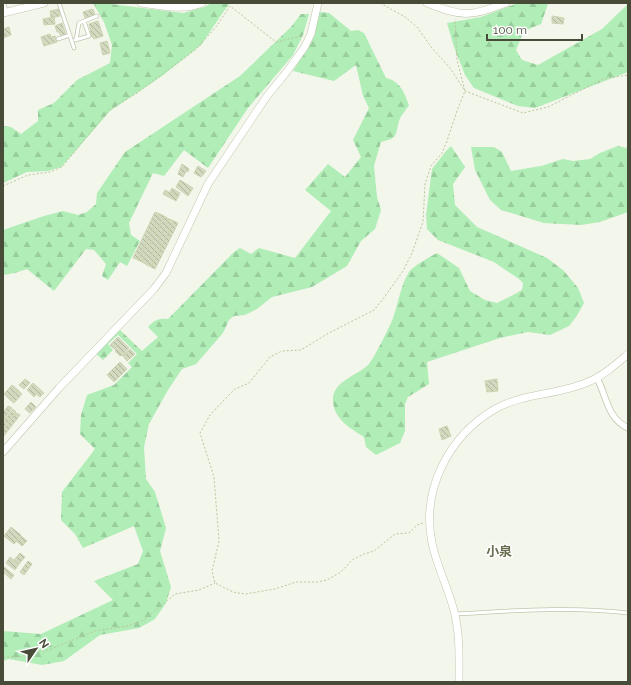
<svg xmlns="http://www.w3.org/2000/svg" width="631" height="685" viewBox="0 0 631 685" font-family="Raleway,'Noto Sans JP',sans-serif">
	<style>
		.forest { fill: url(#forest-firs) }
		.building { fill: url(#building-back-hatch); stroke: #ccd4b1 }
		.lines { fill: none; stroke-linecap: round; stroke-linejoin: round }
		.service-casing { stroke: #c0c6af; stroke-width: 4.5 }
		.minor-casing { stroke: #c0c6af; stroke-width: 7 }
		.tertiary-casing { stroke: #c0c6af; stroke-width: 8 }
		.path { stroke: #bac69c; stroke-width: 1; stroke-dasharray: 2 2; stroke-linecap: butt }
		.service { stroke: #fff; stroke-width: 3 }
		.minor { stroke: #fff; stroke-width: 5.5 }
		.tertiary { stroke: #fff; stroke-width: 7 }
		.labels { text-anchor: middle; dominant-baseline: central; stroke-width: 3; stroke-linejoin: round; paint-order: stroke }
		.quarter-label { font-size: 13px; font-weight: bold; fill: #686f4e; stroke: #fff }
	</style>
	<defs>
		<pattern id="forest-firs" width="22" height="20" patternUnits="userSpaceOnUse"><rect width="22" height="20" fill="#b1edb6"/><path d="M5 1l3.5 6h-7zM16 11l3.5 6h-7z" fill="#9acd9d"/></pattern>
		<pattern id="building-back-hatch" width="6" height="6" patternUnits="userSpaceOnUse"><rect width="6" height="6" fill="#d3d9bf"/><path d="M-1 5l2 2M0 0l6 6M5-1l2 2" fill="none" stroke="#adb29c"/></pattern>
	</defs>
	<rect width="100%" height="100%" fill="#f2f6eb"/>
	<path class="forest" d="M93,3H103L183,13L205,7L211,3H230L224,11L201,45L162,76L110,111L72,155L61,167L48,171L27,172L3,183V126L11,127L21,134L38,121V110L54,103L77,80L110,63L112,45L104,22Z
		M518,3H547L548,4L541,24L524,31L516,50L522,60L538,65L602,29L628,4V72L535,108L518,106L474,88L465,75L454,47L447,23L481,17Z
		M319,12L329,13L351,31L358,30L364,33L386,78C400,81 404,92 409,105C406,110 401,115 399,121C395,136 398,138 381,142L374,166L377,197L381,210L375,229L361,241L347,266L312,287L272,297L257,309L245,315L234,316L229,320L223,333L196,364L182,369L168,390L149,424L144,447L146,479L155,492L166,528L160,551L171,587L166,603L155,619L139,628L100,635L64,661L42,665L9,659L3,661V631L41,634L113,600L94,581L138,564L143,551L134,526L83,548L75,534L61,520L62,492L95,449L80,434L81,415L87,395L114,385L132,367L128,363L137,354L118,335L108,344L113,350L103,360L96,354L120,330L142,351L158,337L148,327C154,320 159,318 168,319L234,252L240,248L251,254L259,248L295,258L331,211L305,190L328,164L345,177L361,157L353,140L369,108L363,96L356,65L334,81L293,71L310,44Z
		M301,14H309L303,35L293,55L248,108L208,168L184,150L164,176L153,173L129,223L131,235L140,241L127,266L120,262L108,280L102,276L106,264L94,250L86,249L54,291L27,269L15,273L3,275V230L44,216L63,211L78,215L87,212L96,204L97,193L125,152L240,76L291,27Z
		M451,146L465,167L453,184L455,205L477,227L547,258L564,271L578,288L584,303L576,317L569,326L550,335L528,332L500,338L427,362L429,384L408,397L405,404V431L400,443L376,455L366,447L364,437C350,428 335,420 333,402C331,381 358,376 369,364C374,358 392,323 394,315C399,300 401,285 409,272C413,266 430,257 437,253L459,268L470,291L485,300L497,303L515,294L522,290L523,283L519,279L494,262L438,240L427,229L426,215L432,169L446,151Z
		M618,146L626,148L628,146V212L600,222L581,225L544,223L501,210L490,200L475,170L471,147H494L502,152L511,171L541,166L563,159L573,161L590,159L600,153Z"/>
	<path class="building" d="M59,9L60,16L51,18L50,11Z
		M93,9L95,15L85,18L83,12Z
		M552,16L564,18L563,24L552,23Z
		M54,17L55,24L44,25L43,19Z
		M98,21L103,36L94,39L93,37H92L90,31H91L89,24Z
		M62,23L66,35L61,36L59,32H57L55,26Z
		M9,27L11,35L3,38V29Z
		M50,34L51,37L55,36L57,42L44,46L41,37Z
		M107,41L110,53L103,55L100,43Z
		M182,164L189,169L188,172L186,171L183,177L178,174Z
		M198,166L206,171L201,177L194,173Z
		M180,180L193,188L188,196L176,187Z
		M172,188L180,193L178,197L170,192Z
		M165,190L178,197L176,201L163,194Z
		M155,212L160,214L138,260L133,258Z
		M160,214L164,216L142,262L138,260Z
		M164,216L169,219L147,265L142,262Z
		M169,219L174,221L151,267L147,265Z
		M174,221L178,223L155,269L151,267Z
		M118,337L129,348L122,356L121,355L120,356L115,351L116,350L110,345Z
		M130,349L135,354L127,361L123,356Z
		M120,362L122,364L109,377L107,375Z
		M122,364L127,369L114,382L109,377Z
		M25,379L30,383L24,389L19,385Z
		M497,379L498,391L487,392L485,381Z
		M33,383L44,393L40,397L36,394L34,397L27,390Z
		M12,385L18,390L10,400L4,394Z
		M18,390L22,394L14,403L10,400Z
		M31,402L36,407L30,413L25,409Z
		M8,406L12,408L3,420V413Z
		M13,409L16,412L3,428V422Z
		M16,413L20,415L3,437V430Z
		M447,426L451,436L442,440L439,429Z
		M11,527L21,535L14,544L4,536Z
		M21,536L27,541L22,546L16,541Z
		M20,553L25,557L19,564L14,560Z
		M10,557L19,564L15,570L6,563Z
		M28,561L32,564L24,575L20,572Z
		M3,566L14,575L11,579L3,572Z"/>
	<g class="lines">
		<g class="service-casing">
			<path id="service" d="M4,3L6,11
				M59,3L74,48
				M58,39L70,35
				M75,40L89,36L84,21
				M76,40L79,23L97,16
				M455,614C512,611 571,606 628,613"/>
		</g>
		<g class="minor-casing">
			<path id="minor" d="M597,378C607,397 607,418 628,428"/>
		</g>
		<g class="tertiary-casing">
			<path id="tertiary" d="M141,3C162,6 183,11 202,3
				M427,3C463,17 469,17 506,3
				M3,13L44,3
				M3,452L59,388L154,289L166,273L208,184L267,96L285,74L304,48L311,34L318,3
				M459,682C459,660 460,637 455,615C450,591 437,568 432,543C421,489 449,436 495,409C523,393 559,395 588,382C603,376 615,365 628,354"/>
		</g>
		<path class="path" d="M380,3L405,17L417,27L432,48L450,68L465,91L523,113L548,107L603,79L628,75
			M3,186L28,175L50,172L62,167L109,110L137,93L195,50L216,27L230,6L276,42L302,36
			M423,523L417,525L409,533L395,534L374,551L364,554L352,560L341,572L327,580L317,582H296L275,589L245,594L233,592L215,583L212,571L219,541L214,477L200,433L210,415L226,398L235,389L249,383L270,357L282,351L301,350L327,334L374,310L383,299L403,271L412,253L423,222L425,184L431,166L442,153L447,141L457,111L465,91L457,60L455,19
			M3,657H19L51,649L95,631L128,626L144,620L175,594L199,590L215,583"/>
		<use href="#service" class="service"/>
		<use href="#minor" class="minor"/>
		<use href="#tertiary" class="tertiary"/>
	</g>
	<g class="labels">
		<g class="quarter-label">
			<text x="499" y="551">小泉</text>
		</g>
	</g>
	<rect width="631" height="685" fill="none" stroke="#474b37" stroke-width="8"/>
	<g transform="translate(36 649) rotate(56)" stroke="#ffffff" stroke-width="3" paint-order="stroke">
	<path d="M0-3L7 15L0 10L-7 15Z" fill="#474b37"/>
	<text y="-6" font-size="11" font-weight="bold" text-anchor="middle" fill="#474b37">N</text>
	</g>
	<path d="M487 34v6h95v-6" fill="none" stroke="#474b37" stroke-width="2"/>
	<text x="493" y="34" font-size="12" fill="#474b37" stroke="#ffffff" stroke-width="3" paint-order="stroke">100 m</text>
</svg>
